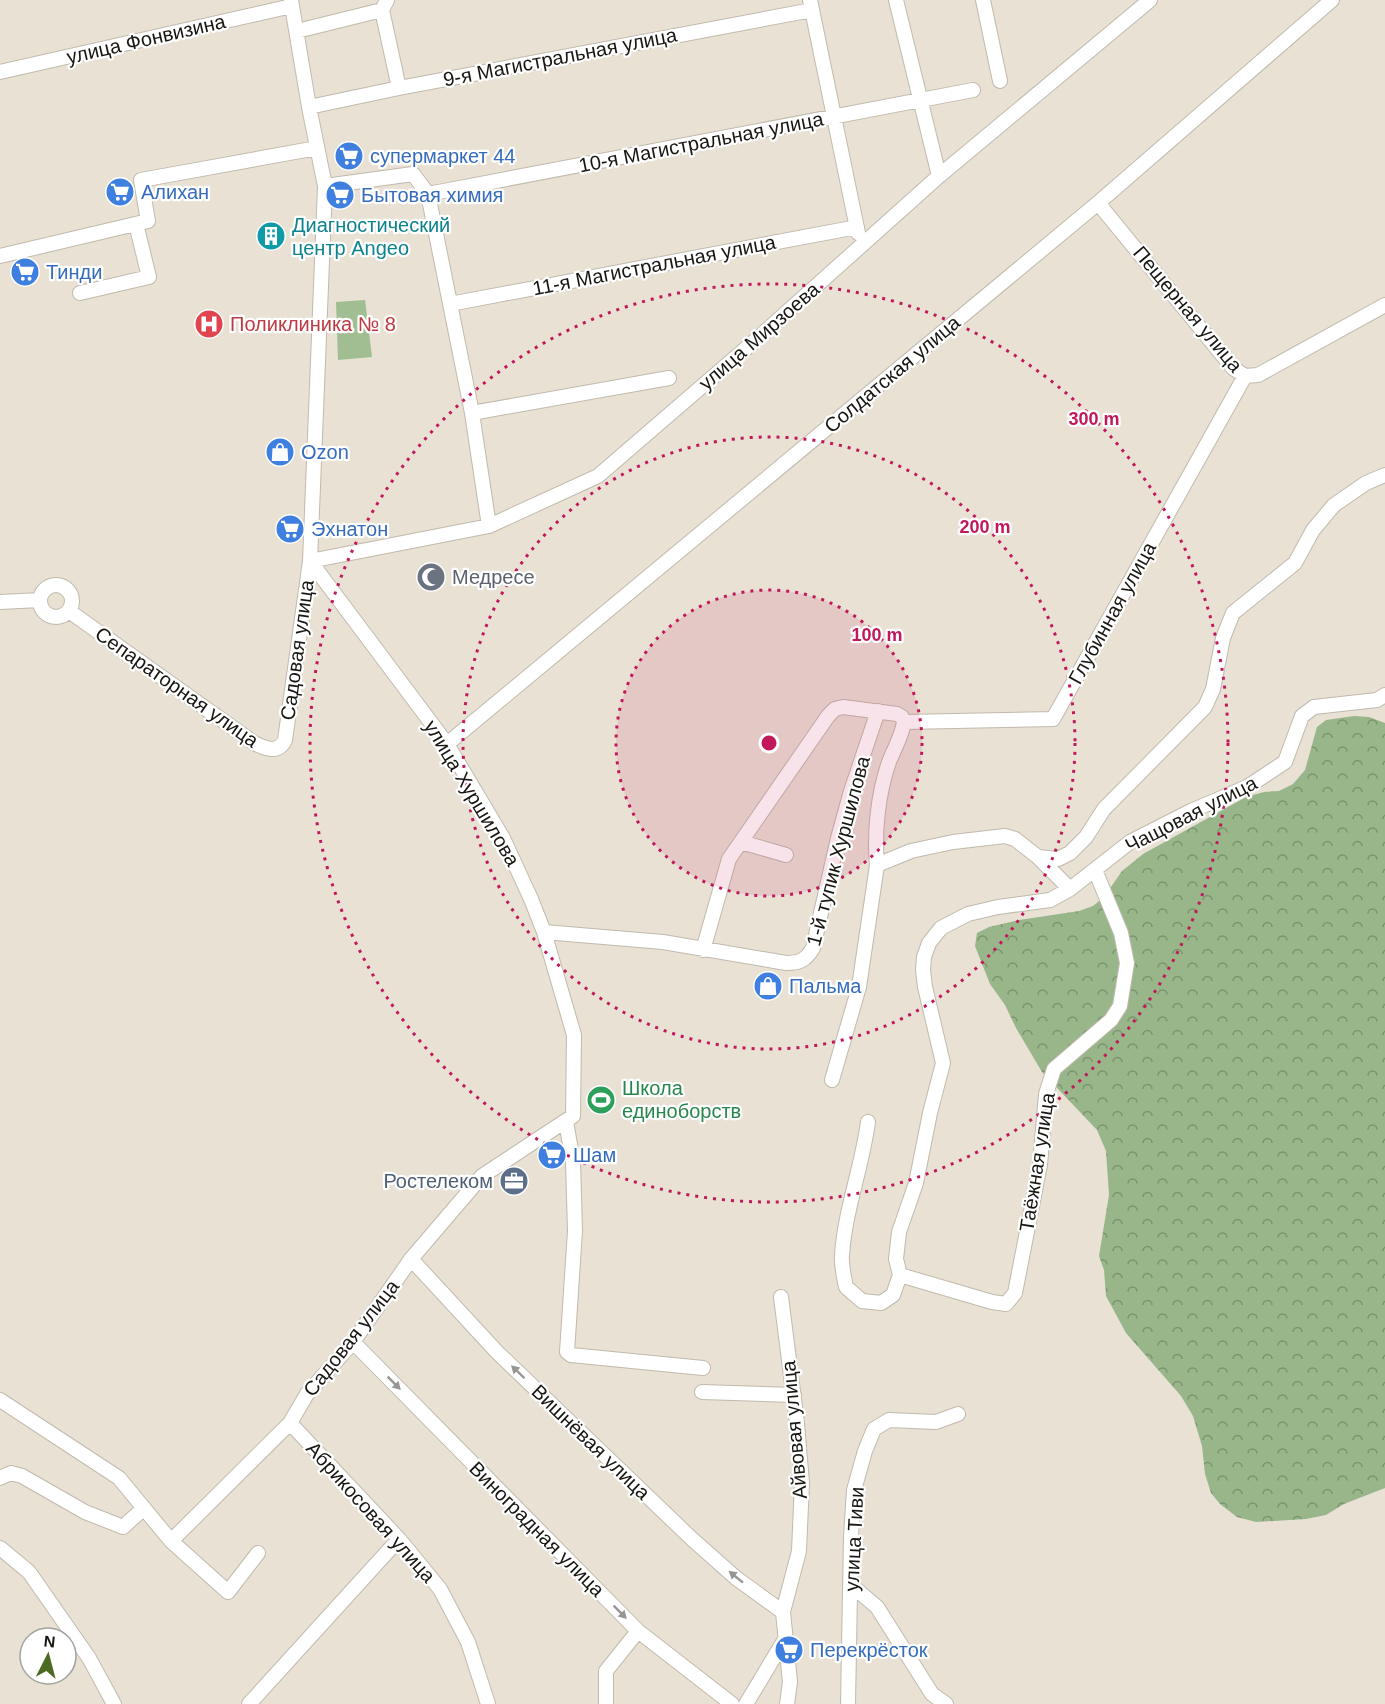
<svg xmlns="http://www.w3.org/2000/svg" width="1385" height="1704" viewBox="0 0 1385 1704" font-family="Helvetica,sans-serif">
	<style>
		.forest { fill: url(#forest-crowns) }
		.park { fill: #a0be92 }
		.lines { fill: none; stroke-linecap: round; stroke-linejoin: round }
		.minor-casing { stroke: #c1baad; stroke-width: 16 }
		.minor { stroke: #fff; stroke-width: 14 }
		.oneway { fill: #979694 }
		.ring { fill: none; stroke: #c2185b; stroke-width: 3; stroke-dasharray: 3 6 }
		.labels { text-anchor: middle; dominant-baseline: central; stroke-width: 4.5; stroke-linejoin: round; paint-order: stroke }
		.street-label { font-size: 20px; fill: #181611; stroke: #fff }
		.shop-label { font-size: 20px; fill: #366cbe; stroke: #fff; text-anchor: start }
		.culture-label { font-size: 20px; fill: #0d838f; stroke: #fff; text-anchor: start }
		.health-label { font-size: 20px; fill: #be3a42; stroke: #fff; text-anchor: start }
		.worship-label { font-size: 20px; fill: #5b616d; stroke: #fff; text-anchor: start }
		.leisure-label { font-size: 20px; fill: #27864d; stroke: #fff; text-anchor: start }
		.service-label { font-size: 20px; fill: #4e5e75; stroke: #fff; text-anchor: end }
		.centre { fill: #c2185b; stroke: #fff; stroke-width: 3 }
		.ring-label { font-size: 18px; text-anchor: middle; font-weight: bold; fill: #c2185b; stroke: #fff; stroke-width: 4.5; stroke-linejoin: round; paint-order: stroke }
	</style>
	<defs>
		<pattern id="forest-crowns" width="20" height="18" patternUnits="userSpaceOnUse" patternTransform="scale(1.5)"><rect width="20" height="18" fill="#98b68a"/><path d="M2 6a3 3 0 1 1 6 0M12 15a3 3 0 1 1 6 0" fill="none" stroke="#7b936f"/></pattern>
	</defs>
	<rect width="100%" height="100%" fill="#e8e1d4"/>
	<path class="forest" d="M1354,716L1369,717L1385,723V1488L1344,1504L1326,1515L1306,1519L1256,1522L1237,1517L1220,1504L1211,1493L1205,1474L1202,1446L1193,1416L1181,1396L1126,1333L1106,1296L1104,1270L1099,1256L1109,1195L1106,1151L1097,1130L1042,1072L1016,1028L1005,1005L990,984L975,946L977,933L989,927L1019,920L1079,911L1093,906L1104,897L1122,871L1143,854L1246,797L1264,792L1279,791L1293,784L1305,770L1317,727L1326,720Z"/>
	<path class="park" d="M365,300L372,357L338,360L336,302Z"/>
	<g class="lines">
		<g class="minor-casing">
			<path id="minor" d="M387,0L382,10L399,88
				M810,0L858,233
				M896,0L939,176
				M983,0L1000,81
				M297,31L382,10
				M0,72L292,6
				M309,107L399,88L812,10
				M325,186L413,174L428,194L472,413L489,526
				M428,194L973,90
				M1098,203L1233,368L1245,376L1258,375L1385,305
				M0,256L148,221L141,180L317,148
				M80,293L149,277L136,224
				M450,304L857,227
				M472,413L669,378
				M310,561L489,526L598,476L758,338L939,176L1150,0
				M40 601a16 16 0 1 1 32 0a16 16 0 1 1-32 0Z
				M0,602L40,600
				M69,611L254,743C266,749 278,754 285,740L310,561L325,186L309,107L291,0
				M904,722L1053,719L1245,376
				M447,744L1098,203L1332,0
				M741,842L786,855
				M1038,857L1070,889
				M544,932L663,942L786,963C800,963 806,960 813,948L838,838L851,791L878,711
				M703,950L729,859L828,716L835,709L843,707L897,714L902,717L904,722C902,736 894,749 889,762C878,794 874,832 877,865
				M832,1080L859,987L877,865L911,851L953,842L1005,836L1015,839L1038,857L1058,859L1070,853L1086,837L1104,809L1205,707L1213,689L1223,638L1233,613L1295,563L1313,530L1334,505L1366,483L1385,475
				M566,1122L573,1161L575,1231L567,1352L571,1355L703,1368
				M868,1122C862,1167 845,1210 842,1255C841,1265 844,1277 846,1287L862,1301L881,1303L893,1295L900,1275
				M411,1259L497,1352L692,1539L736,1578L783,1612
				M900,1275L896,1259L899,1232L916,1183L930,1113L943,1063L925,987L923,970L924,957L929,943L941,928L968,914L998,907L1050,900L1070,889L1130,842L1191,811L1247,787L1285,762L1302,716L1314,707L1377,700L1385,695
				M900,1275L992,1302L1006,1304L1015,1293L1040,1165L1046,1094L1054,1069L1111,1020L1120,1006L1127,963L1121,933L1095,870
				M781,1297L797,1423L802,1483L799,1551L783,1612L790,1682L787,1704
				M353,1342L638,1631L732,1704
				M702,1392L794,1395
				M0,1400L119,1478L171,1541L228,1592L258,1553
				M290,1423L399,1539L440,1589L468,1642L488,1704
				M0,1478L11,1473L22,1476L85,1512L123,1527L144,1508
				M171,1541L290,1423L307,1394L353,1342L411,1259L482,1176L573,1116L574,1035L544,932L531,899L503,838L447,744L310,561
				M0,1548L29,1572L89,1658L114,1704
				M851,1585L877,1607L932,1694L946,1704
				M249,1704L399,1539
				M606,1704V1671L638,1631
				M746,1704L785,1639
				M848,1704L851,1536L854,1490L865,1451L874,1429L889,1420L936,1422L958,1414"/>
		</g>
		<use href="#minor" class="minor"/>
	</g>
	<defs><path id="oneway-solid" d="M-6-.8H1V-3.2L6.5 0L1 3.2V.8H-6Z" transform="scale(1.5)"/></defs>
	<g class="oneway">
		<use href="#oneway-solid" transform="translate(518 1372) rotate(-136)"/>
		<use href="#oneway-solid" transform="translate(394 1383) rotate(45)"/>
		<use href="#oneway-solid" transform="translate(736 1577) rotate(-141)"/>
		<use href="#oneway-solid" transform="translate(620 1612) rotate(45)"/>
	</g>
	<circle cx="769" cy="743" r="153" fill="#c2185b" fill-opacity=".12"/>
	<g class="ring">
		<circle cx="769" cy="743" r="153"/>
		<circle cx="769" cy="743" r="306"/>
		<circle cx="769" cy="743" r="459"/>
	</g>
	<defs>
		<g id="supermarket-disc" transform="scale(1.5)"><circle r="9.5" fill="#3f7fe0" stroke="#fff"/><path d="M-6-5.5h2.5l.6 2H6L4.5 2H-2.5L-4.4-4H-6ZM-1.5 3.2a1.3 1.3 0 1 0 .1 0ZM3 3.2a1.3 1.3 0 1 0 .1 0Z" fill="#fff"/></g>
		<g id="building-disc" transform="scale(1.5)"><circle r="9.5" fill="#0f9aa8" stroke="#fff"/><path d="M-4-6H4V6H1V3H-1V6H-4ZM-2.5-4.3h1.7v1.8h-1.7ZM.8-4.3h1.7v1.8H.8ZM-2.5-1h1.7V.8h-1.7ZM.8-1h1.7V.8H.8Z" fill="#fff"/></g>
		<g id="hospital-disc" transform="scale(1.5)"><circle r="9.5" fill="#e0444e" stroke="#fff"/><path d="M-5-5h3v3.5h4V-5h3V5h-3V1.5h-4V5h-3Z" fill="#fff"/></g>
		<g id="shop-disc" transform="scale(1.5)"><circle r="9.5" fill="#3f7fe0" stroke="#fff"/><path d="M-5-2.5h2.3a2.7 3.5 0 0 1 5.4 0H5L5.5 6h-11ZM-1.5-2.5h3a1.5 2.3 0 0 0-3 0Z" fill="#fff"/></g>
		<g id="mosque-disc" transform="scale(1.5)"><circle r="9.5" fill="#6b7280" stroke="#fff"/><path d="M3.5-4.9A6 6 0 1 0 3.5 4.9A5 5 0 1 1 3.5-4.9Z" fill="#fff"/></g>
		<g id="stadium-disc" transform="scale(1.5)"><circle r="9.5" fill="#2e9e5b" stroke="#fff"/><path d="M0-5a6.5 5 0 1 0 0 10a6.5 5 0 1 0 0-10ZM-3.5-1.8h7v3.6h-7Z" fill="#fff"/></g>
		<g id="office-disc" transform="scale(1.5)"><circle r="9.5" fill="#5c6f8a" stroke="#fff"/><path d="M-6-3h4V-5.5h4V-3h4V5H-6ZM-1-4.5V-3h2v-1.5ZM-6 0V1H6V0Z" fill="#fff"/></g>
	</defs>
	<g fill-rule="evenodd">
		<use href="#supermarket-disc" x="349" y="156"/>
		<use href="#supermarket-disc" x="120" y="192"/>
		<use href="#supermarket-disc" x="340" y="195"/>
		<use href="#building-disc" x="271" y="236"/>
		<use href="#supermarket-disc" x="25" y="272"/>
		<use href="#hospital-disc" x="209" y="324"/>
		<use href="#shop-disc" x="280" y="452"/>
		<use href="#supermarket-disc" x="290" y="529"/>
		<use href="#mosque-disc" x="431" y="577"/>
		<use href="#shop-disc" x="768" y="986"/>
		<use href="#stadium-disc" x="601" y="1100"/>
		<use href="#supermarket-disc" x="552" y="1155"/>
		<use href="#office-disc" x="514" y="1181"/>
		<use href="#supermarket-disc" x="789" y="1650"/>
	</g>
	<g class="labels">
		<g class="street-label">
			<text transform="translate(146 39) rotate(-13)">улица Фонвизина</text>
			<text transform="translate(560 57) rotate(-11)">9-я Магистральная улица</text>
			<text transform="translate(701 142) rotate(-11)">10-я Магистральная улица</text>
			<text transform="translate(654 265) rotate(-11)">11-я Магистральная улица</text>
			<text transform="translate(1188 309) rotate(50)">Пещерная улица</text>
			<text transform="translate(759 336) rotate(-41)">улица Мирзоева</text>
			<text transform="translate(892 374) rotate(-40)">Солдатская улица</text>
			<text transform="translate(1112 613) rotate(-61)">Глубинная улица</text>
			<text transform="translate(297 650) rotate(-82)">Садовая улица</text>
			<text transform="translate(177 687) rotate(35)">Сепараторная улица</text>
			<text transform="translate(472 793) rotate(59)">улица Хуршилова</text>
			<text transform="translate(1191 814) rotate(-27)">Чащовая улица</text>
			<text transform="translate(838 851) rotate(-75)">1-й тупик Хуршилова</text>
			<text transform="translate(1037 1162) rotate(-81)">Таёжная улица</text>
			<text transform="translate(351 1338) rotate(-52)">Садовая улица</text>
			<text transform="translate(794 1430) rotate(-95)">Айвовая улица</text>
			<text transform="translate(591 1442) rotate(44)">Вишнёвая улица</text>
			<text transform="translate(371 1512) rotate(48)">Абрикосовая улица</text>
			<text transform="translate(537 1529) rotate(45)">Виноградная улица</text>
			<text transform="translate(854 1539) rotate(-87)">улица Тиви</text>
		</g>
		<g class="shop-label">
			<text x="370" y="156">супермаркет 44</text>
			<text x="141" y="192">Алихан</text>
			<text x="361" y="195">Бытовая химия</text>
			<text x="46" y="272">Тинди</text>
			<text x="301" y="452">Ozon</text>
			<text x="311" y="529">Эхнатон</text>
			<text x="789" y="986">Пальма</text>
			<text x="573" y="1155">Шам</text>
			<text x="810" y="1650">Перекрёсток</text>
		</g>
		<g class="culture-label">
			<text x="292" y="225">Диагностический<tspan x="292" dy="23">центр Angeo</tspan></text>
		</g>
		<g class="health-label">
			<text x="230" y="324">Поликлиника № 8</text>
		</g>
		<g class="worship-label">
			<text x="452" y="577">Медресе</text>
		</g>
		<g class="leisure-label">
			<text x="622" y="1088">Школа<tspan x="622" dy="23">единоборств</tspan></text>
		</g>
		<g class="service-label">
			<text x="493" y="1181">Ростелеком</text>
		</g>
	</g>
	<circle cx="769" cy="743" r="9" class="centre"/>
	<g class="ring-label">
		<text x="1094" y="425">300 m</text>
		<text x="985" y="533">200 m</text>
		<text x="877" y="641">100 m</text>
	</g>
	<g transform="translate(48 1656) rotate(6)"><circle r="28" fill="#ffffff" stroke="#a3a2a0" stroke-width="1.5"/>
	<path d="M0-4.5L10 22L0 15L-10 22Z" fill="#4b6b21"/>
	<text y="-9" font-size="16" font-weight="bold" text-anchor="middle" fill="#181611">N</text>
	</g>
</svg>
